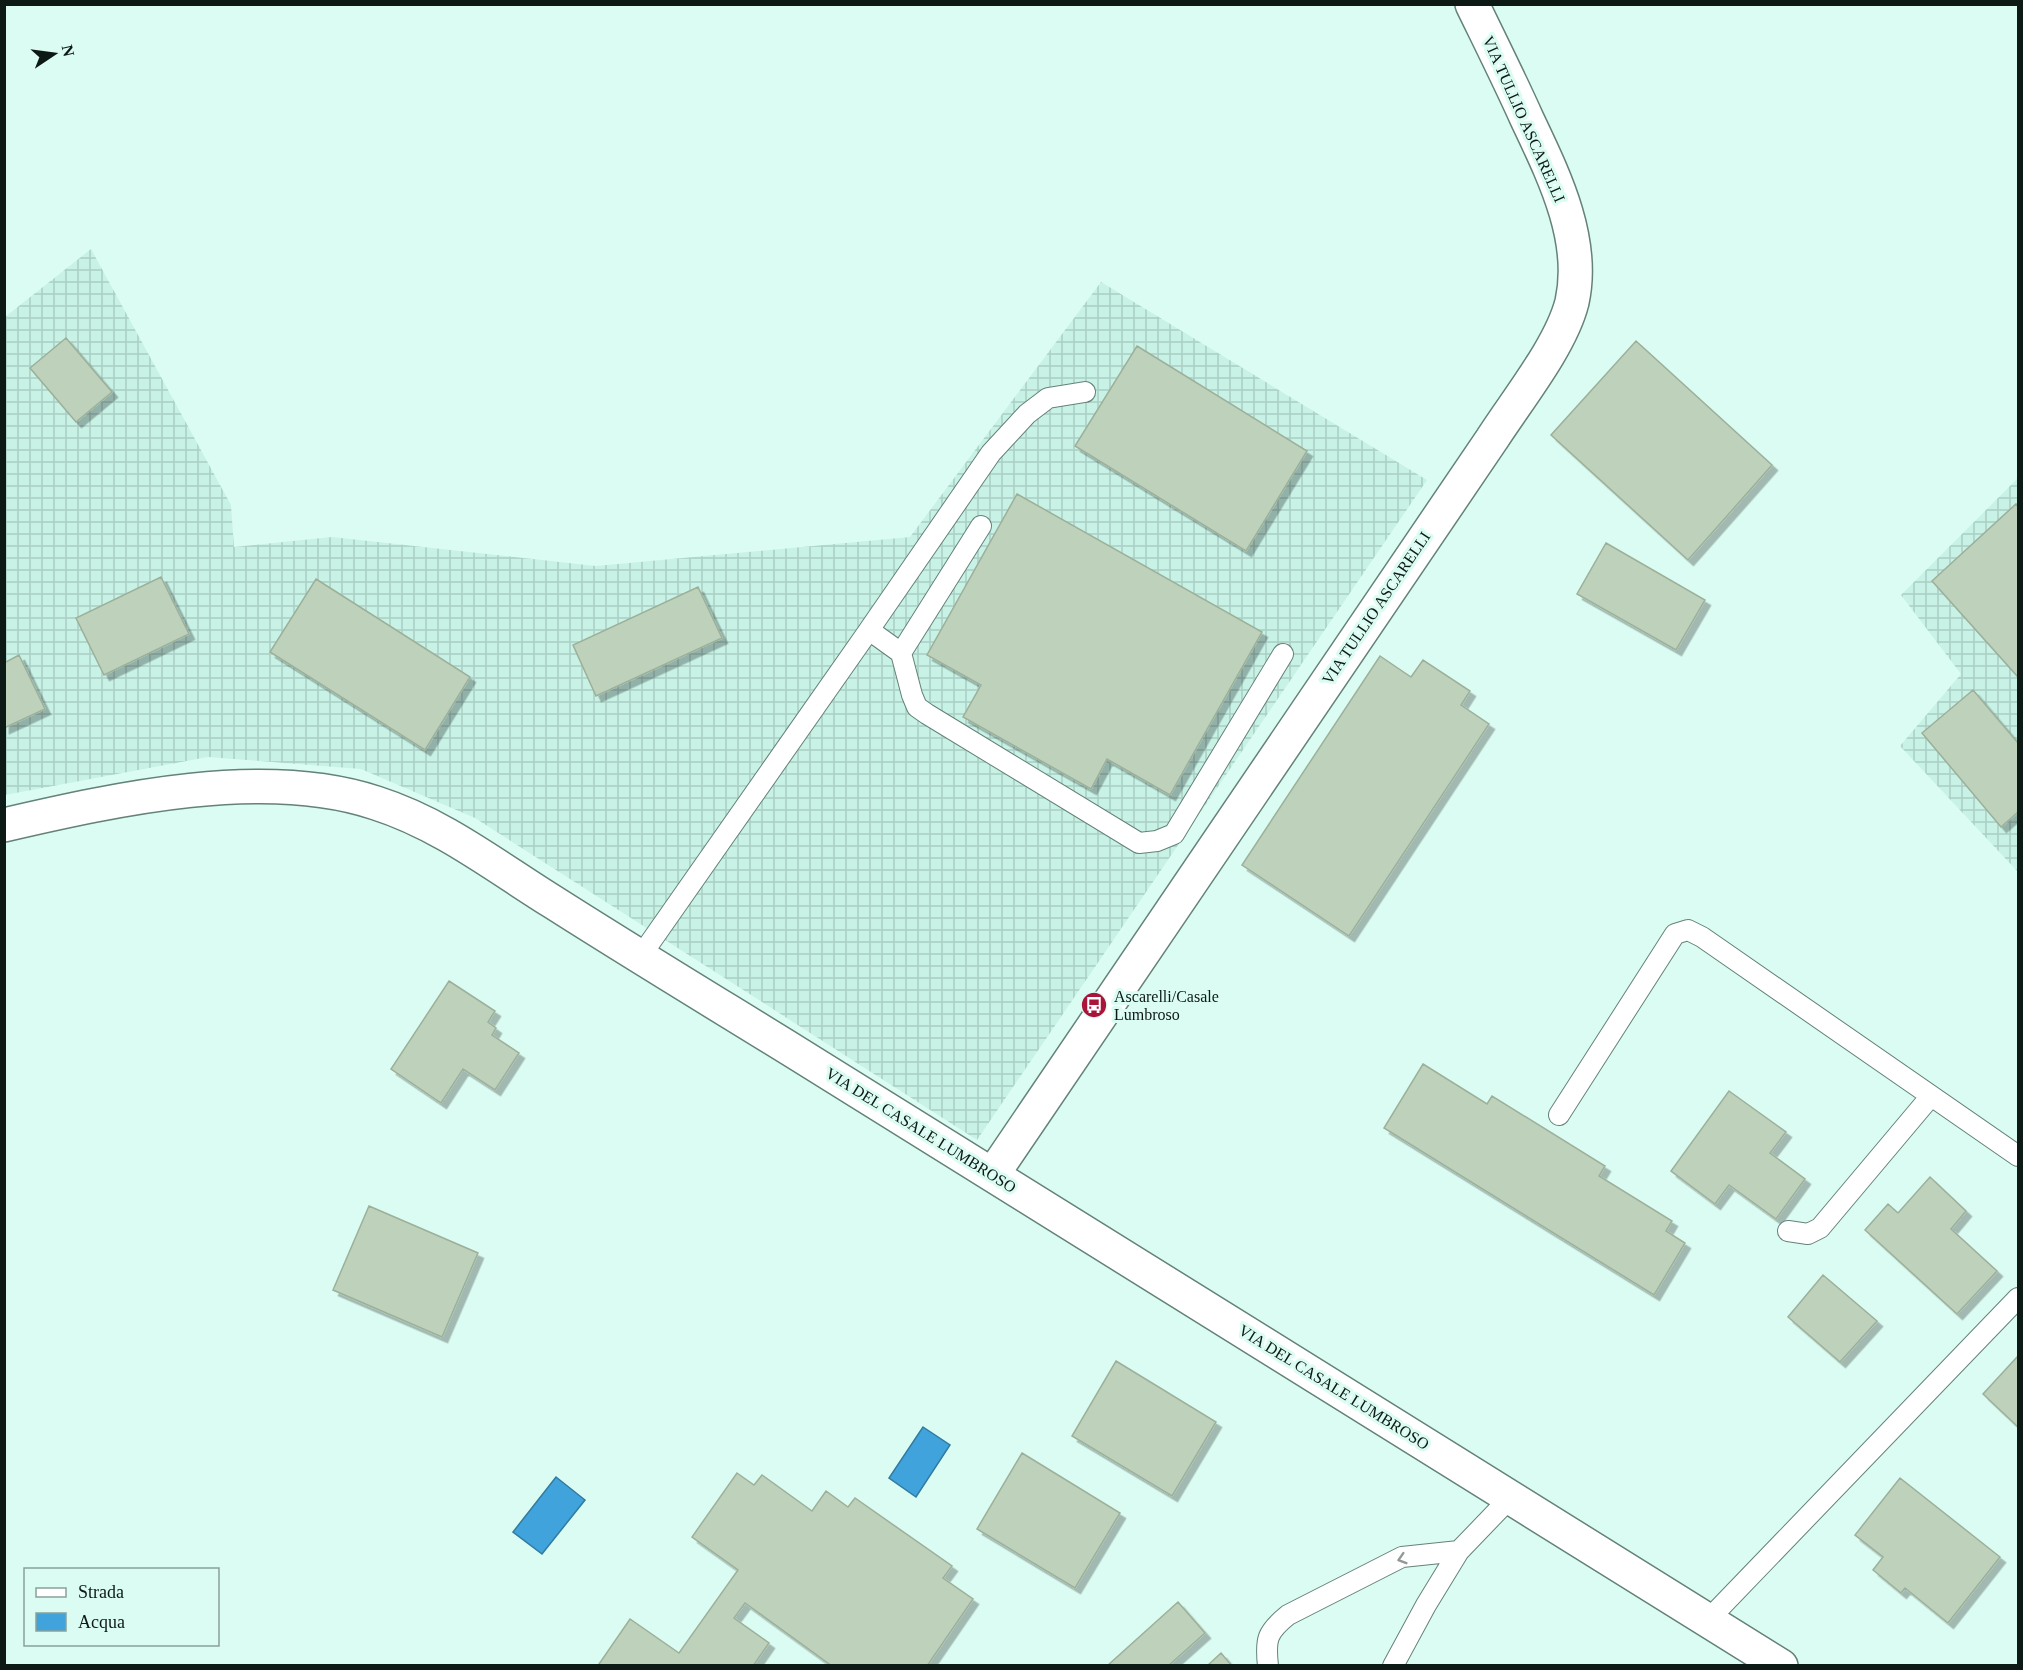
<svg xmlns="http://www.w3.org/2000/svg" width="2023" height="1670" viewBox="0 0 2023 1670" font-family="Georgia,serif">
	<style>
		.industrial { fill: url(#industrial-grid) }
		.water { fill: #41a3dc; stroke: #317aa0; stroke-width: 1.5 }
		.building { fill: #bdd1bb; stroke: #9cb09a; stroke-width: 1.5; filter: url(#shadow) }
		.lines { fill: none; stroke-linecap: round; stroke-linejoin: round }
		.lane-casing { stroke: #648279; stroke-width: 22 }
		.street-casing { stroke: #648279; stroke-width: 36 }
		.secondary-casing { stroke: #648279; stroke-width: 36 }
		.lane { stroke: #fff; stroke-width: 20 }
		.street { stroke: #fff; stroke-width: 33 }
		.secondary { stroke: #fff; stroke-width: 33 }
		.oneway { stroke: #929896 }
		.labels { text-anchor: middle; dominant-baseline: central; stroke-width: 6; stroke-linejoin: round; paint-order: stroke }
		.street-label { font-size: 16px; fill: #0d1915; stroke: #dbfcf2 }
		.poi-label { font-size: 16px; fill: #0d1915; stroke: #dbfcf2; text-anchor: start }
	</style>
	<defs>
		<pattern id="industrial-grid" width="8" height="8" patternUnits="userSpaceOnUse" patternTransform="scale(1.5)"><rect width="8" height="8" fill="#c7f2e5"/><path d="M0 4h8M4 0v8" fill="none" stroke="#aacfc4"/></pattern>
		<filter id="shadow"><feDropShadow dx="5.5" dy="5.5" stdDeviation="0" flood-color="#0004"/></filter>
	</defs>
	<rect width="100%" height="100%" fill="#dbfcf2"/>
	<path class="industrial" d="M91,249L231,505L234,547L332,537L596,566L910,537L1101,282L1427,480L977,1140L475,818L361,769L208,757L5,795V317Z
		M2018,478V872L1900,746L1961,674L1901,595Z"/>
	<path class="water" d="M923,1427L950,1445L916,1497L889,1478Z
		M556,1477L585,1500L542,1554L513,1532Z"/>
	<path class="building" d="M66,338L112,392L76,422L30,368Z
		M1636,341L1772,465L1688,560L1551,435Z
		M1137,346L1307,451L1246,551L1075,446Z
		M1017,494L1262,632L1170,795L1107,759L1091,789L963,717L981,685L927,655Z
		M2016,504L2018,507V677L1932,581Z
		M1606,543L1705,600L1676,650L1577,594Z
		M161,577L189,634L104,675L76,618Z
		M316,579L470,677L425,750L270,652Z
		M698,587L722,638L596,696L573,645Z
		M19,655L45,709L4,728V663Z
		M1380,656L1411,677L1423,660L1470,691L1461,705L1489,724L1349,936L1242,865Z
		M1973,690L2018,743V812L2001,827L1922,733Z
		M449,981L495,1011L488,1022L496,1028L492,1035L519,1053L495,1090L463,1069L441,1103L391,1069Z
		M1423,1064L1487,1104L1492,1096L1605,1166L1599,1176L1672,1221L1666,1231L1685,1243L1654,1295L1384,1128Z
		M1729,1091L1786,1132L1770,1153L1805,1179L1776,1219L1729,1185L1715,1204L1671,1171Z
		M1930,1177L1966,1211L1951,1229L1997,1271L1957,1314L1865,1230L1888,1204L1898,1213Z
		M369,1206L478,1253L442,1337L333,1290Z
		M1823,1275L1877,1321L1840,1362L1788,1317Z
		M2018,1356V1427L1983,1394Z
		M1116,1361L1216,1422L1172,1496L1072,1436Z
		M1022,1453L1120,1513L1075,1588L977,1529Z
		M737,1473L754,1485L762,1475L812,1511L826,1491L848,1507L855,1498L952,1566L943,1578L973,1599L927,1666H832L745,1603L734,1618L769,1643L753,1666H600L599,1664L630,1619L679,1653L738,1570L692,1537Z
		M1900,1478L2000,1557L1948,1623L1905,1588L1901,1593L1873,1570L1883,1557L1855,1535Z
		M1178,1602L1205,1633L1168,1666H1107Z
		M1221,1653L1232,1666H1207Z"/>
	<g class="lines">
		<g class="lane-casing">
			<path id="lane" d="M869,630L991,453L1027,414L1048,398L1085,392
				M901,653L981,526
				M640,957L869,630L901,653L912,695L917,707L927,714L1139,843L1157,841L1174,834L1283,654
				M1559,1115L1675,934L1688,930L1702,937L2018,1156
				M1788,1231L1808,1234L1820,1228L1931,1096
				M1708,1620L2018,1298
				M1268,1666C1265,1639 1267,1632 1288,1615L1402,1557L1459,1551
				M1393,1666L1426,1605L1459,1551L1511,1497"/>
		</g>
		<g class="street-casing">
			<path id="street" d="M993,1174L1492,439C1517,400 1561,346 1572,302C1586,239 1553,174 1527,119C1510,81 1491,43 1472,4"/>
		</g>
		<g class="secondary-casing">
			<path id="secondary" d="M4,825C116,799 265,766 376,803C442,824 495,866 553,902C633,953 714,1002 795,1052C1125,1255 1454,1459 1781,1666"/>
		</g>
		<use href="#lane" class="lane"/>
		<use href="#street" class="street"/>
		<use href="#secondary" class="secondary"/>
	</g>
	<defs><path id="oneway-chevron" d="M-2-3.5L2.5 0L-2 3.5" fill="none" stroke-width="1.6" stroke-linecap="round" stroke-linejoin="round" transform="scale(1.5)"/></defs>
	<use class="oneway" href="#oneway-chevron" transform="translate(1402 1559) rotate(163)"/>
	<defs>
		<g id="bus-disc" transform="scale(1.35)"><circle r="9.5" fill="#aa143a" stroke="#dbfcf2"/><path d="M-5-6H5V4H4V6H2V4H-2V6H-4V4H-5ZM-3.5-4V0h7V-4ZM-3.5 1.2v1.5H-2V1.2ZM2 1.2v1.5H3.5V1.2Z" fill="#fff"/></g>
	</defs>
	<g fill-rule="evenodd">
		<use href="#bus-disc" x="1094" y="1005"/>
	</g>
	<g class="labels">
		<g class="street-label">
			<text transform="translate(1524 119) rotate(66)">VIA TULLIO ASCARELLI</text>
			<text transform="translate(1376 608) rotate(-56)">VIA TULLIO ASCARELLI</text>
			<text transform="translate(921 1130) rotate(32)">VIA DEL CASALE LUMBROSO</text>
			<text transform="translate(1334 1387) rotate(32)">VIA DEL CASALE LUMBROSO</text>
		</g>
		<g class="poi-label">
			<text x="1114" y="996">Ascarelli/Casale<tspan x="1114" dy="18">Lumbroso</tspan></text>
		</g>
	</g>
	<rect width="2023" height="1670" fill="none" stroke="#0d1915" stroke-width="12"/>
	<rect x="24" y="1568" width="195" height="78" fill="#dbfcf2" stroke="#89a19a" stroke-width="1.5"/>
	<rect x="36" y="1588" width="30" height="9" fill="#ffffff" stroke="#89a19a" stroke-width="1.5"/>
	<text x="78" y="1598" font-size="18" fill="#0d1915">Strada</text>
	<rect x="36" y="1613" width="30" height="18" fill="#41a3dc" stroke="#89a19a" stroke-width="1.5"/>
	<text x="78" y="1628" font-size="18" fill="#0d1915">Acqua</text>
	<g transform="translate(54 54) rotate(77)" stroke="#dbfcf2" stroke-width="4.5" paint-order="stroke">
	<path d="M0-4.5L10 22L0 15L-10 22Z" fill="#0d1915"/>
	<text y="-9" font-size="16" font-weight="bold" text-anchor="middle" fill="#0d1915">N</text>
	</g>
</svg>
